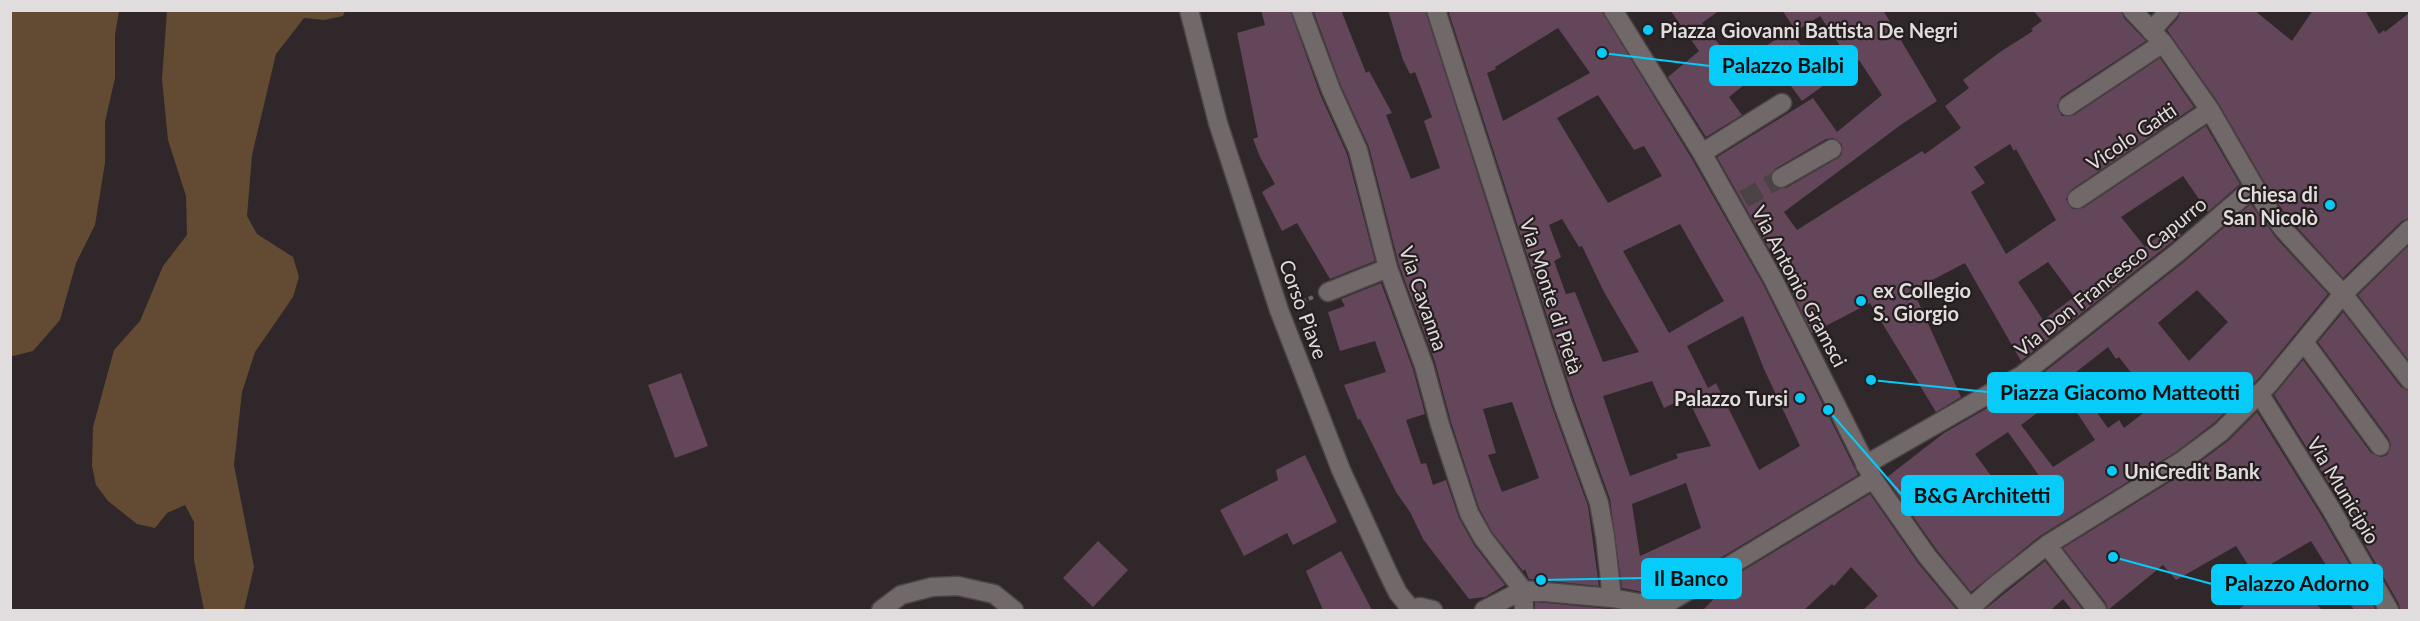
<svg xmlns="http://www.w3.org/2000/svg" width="2420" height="621" viewBox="0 0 2420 621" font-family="Lato,sans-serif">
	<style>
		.forest { fill: #634a33 }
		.building { fill: #63465a; fill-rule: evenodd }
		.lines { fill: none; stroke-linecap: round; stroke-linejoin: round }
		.street-tunnel { stroke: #4a4244; stroke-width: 18; stroke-dasharray: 18 9; stroke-linecap: butt }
		.street-casing { stroke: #4c4546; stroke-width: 21 }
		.secondary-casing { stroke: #4c4546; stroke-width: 21 }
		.path { stroke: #6e6769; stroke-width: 4; stroke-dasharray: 4.5 3; stroke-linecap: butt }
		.street { stroke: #716869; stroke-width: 18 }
		.secondary { stroke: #716869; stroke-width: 18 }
		.poi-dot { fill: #07cbf9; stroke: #251e1f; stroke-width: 2 }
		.labels { text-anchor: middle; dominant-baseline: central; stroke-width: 4.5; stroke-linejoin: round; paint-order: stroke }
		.poi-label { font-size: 20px; font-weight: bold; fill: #e1dcdd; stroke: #251e1f; text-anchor: start }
		.street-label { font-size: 20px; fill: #e1dcdd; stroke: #251e1f }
		.leader { fill: none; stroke: #07cbf9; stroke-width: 2 }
		.callout-dot { fill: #07cbf9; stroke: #251e1f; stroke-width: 2 }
		.callout { fill: #07cbf9; stroke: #07cbf9; stroke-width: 2 }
		.callout-label { font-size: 21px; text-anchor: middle; font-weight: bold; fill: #111 }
	</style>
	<rect width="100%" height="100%" fill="#2f2729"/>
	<path class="forest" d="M11,10L119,11L115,35V78L105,122V163L95,225L76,263L60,320L33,351L13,356L10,355Z
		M167,11H345L343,16L324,20L304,18L276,54L252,155L247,216L257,234L293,257L299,277L293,297L255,352L242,392L234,465L254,567L244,610H204L194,560V522L185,505L167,513L155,528L137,524L108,501L96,485L92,466L93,427L114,350L140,321L163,266L187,235L186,196L168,140L162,79Z"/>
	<path class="building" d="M1261,10H1290L1320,94L1347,154L1375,261L1330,279L1297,223L1282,231L1262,192L1275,184L1260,157L1253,139L1258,137L1237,33L1265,25Z
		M1313,10H1341L1366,73L1369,71L1392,113L1386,115L1411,179L1440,168L1424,121L1432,117L1415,72L1410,74L1403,60L1388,10H1425L1552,407L1588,506L1599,586L1529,579L1525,569L1523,571L1492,532L1479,508L1451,422L1435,362L1399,265L1369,147L1341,86ZM1512,402L1539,478L1502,492L1488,455L1496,453L1483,409Z
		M1448,10H1601L1692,159L1763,284L1858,475L1659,595L1622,588L1610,499L1574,400ZM1558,28L1590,73L1503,121L1487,73L1496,69L1495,67ZM1598,95L1634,150L1644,146L1662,176L1608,203L1557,118ZM1562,219L1579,247L1582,246L1604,292L1639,352L1603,362L1575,292L1566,294L1554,261L1561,257L1549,225ZM1680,224L1724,301L1669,333L1623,251ZM1743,316L1764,369L1800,446L1759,470L1716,383L1708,388L1687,346ZM1652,381L1664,408L1687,397L1711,446L1676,454L1678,458L1630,476L1603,396ZM1686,483L1701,528L1640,556L1632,504Z
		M1670,10H1720L1702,23L1735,64L1746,56L1748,59L1789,30L1817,66L1841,47L1820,16L1796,31L1782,10H1883L1937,101L1902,124L1784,212L1797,230L1922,151L1925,154L1961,128L1945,106L1969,88L1963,80L2000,52L2033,31L2031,29L2042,21L2033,10H2121L2124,18L2146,41L2061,97L2057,106L2062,116L2074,115L2160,58L2194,107L2071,190L2066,199L2072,209L2083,208L2206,126L2240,184L2208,212L2183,176L2121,217L2145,247L2173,224L2181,235L2021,361L1965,263L1913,290L1961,397L1936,412L1870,303L1812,333L1783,274L1717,157L1813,98L1837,132L1882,95L1859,60L1802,101L1780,71L1766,81L1759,73L1729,97L1742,115L1706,137L1668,77L1699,51ZM1833,138L1842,144V154L1838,158L1786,188H1776L1772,184L1770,177L1775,169L1826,139ZM2010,144L2014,151L2016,149L2056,220L2006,254L1971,192L1985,183L1974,167ZM2048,262L2074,297L2043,320L2018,282Z
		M2181,10H2254L2292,41L2313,10H2365L2379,34L2384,30L2385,32L2409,13V218L2402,221L2343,278L2294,224L2274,199L2219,104L2167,30L2178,18Z
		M2251,204L2277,239L2328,294L2260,377L2214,423L2176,452L2040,536L1971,592L1936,549L1886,478L1944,433L2029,384L2184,262ZM2197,290L2228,322L2189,361L2158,323ZM2108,347L2116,359L2119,357L2155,404L2124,428L2119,420L2108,428L2071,376ZM2064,393L2095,440L2053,467L2021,425ZM2008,432L2040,477L2008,499L1975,454Z
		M2409,245V361L2358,295Z
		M1381,283L1413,369L1425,414L1406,420L1421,464L1426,463L1433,485L1446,480L1459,518L1474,545L1505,585L1485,597L1469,599L1423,539L1410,512L1396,492L1360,419L1358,420L1344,385L1386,372L1375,341L1340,351L1328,312L1345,306L1341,299Z
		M2343,312L2401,387L2409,391V610H2400L2399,604L2341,503L2274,395L2303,360L2371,453L2381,457L2387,455L2391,445L2389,439L2318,342Z
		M681,373L708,446L675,458L648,385Z
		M2257,412L2321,515L2376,610H2354L2311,541L2254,574L2236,546L2176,580L2163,565L2108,610L2106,603L2063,548L2189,470L2228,441Z
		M1305,455L1337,522L1293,545L1287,533L1244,556L1220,510L1278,480L1276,470Z
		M1870,494L1918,563L1957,610H1863L1878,596L1851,567L1834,586L1832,584L1804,610H1703L1739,573Z
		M1098,541L1128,570L1093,607L1063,578Z
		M1341,551L1372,610H1323L1306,571Z
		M2045,561L2083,610H2072L2063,599L2051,610H1984Z
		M2271,584L2286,599L2299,587L2322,610H2238Z
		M1535,602L1610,609L1618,610H1535Z"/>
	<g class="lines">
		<path class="street-tunnel" d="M1744,199L1781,178"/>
		<g class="street-casing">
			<path id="street" d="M1301,10L1331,90L1358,150L1388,268L1424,366L1440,425L1469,513L1483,538L1523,590L1612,598L1661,607L1667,610
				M1436,10L1563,404L1599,503L1605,536L1612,598
				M1613,10L1702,153L1773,279L1873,479L1927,556L1970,608
				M2132,10L2163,43L2210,110L2265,205L2285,231L2343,294L2410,380
				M2151,31L2170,10
				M2068,106L2163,43
				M1702,153L1782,103
				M1781,178L1832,149
				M2077,199L2210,110
				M1328,292L1388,268
				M2304,342L2380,446
				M2259,393L2331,509L2389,610
				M1865,465L2022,375L2177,253L2254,187
				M2047,545L2097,610
				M1661,607L1873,479
				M881,610L901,595L932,587L958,586L994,594L1014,610
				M1484,610L1523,590L1524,610
				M1968,610L1996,585L2047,545L2182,461L2221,432L2268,385L2343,294L2410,229"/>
		</g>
		<g class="secondary-casing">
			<path id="secondary" d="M1189,10L1218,123L1279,310L1341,470L1389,575L1398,593L1411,609
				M1409,610L1420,607L1433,610"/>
		</g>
		<path class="path" d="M1302,302L1313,297"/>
		<use href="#street" class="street"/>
		<use href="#secondary" class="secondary"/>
	</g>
	<g class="poi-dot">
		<circle cx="1648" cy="30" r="6"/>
		<circle cx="2330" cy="205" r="6"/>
		<circle cx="1861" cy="301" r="6"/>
		<circle cx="1800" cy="398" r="6"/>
		<circle cx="2112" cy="471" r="6"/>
	</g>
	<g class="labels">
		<g class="poi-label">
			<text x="1660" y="30">Piazza Giovanni Battista De Negri</text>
			<text x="2318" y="194" text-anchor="end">Chiesa di<tspan x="2318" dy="23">San Nicolò</tspan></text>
			<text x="1873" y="290">ex Collegio<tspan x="1873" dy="23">S. Giorgio</tspan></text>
			<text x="1788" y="398" text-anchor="end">Palazzo Tursi</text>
			<text x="2124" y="471">UniCredit Bank</text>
		</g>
		<g class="street-label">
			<text transform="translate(2131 136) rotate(-34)">Vicolo Gatti</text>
			<text transform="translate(2110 276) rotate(-39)">Via Don Francesco Capurro</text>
			<text transform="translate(1800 286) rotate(62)">Via Antonio Gramsci</text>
			<text transform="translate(1552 296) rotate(72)">Via Monte di Pietà</text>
			<text transform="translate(1424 298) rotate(71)">Via Cavanna</text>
			<text transform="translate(1304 309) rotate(70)">Corso Piave</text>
			<text transform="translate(2344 490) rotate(59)">Via Municipio</text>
		</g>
	</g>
	<path class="leader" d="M1602 53L1710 66M1871 380L1988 392M1828 410L1902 495M1541 580L1642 578M2113 557L2212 584"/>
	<g class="callout-dot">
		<circle cx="1602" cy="53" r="6"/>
		<circle cx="1871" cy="380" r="6"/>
		<circle cx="1828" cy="410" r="6"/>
		<circle cx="1541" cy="580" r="6"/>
		<circle cx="2113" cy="557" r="6"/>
	</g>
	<g class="callout">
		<rect x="1710" y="46" width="147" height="39" rx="6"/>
		<rect x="1988" y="373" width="264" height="39" rx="6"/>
		<rect x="1902" y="476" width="161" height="39" rx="6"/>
		<rect x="1642" y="559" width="99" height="39" rx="6"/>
		<rect x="2212" y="565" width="170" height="39" rx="6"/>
	</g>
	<g class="callout-label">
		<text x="1783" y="73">Palazzo Balbi</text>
		<text x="2120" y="400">Piazza Giacomo Matteotti</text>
		<text x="1982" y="503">B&amp;G Architetti</text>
		<text x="1691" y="586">Il Banco</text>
		<text x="2297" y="591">Palazzo Adorno</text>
	</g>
	<rect width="2420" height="621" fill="none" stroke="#e1dcdd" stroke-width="24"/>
</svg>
